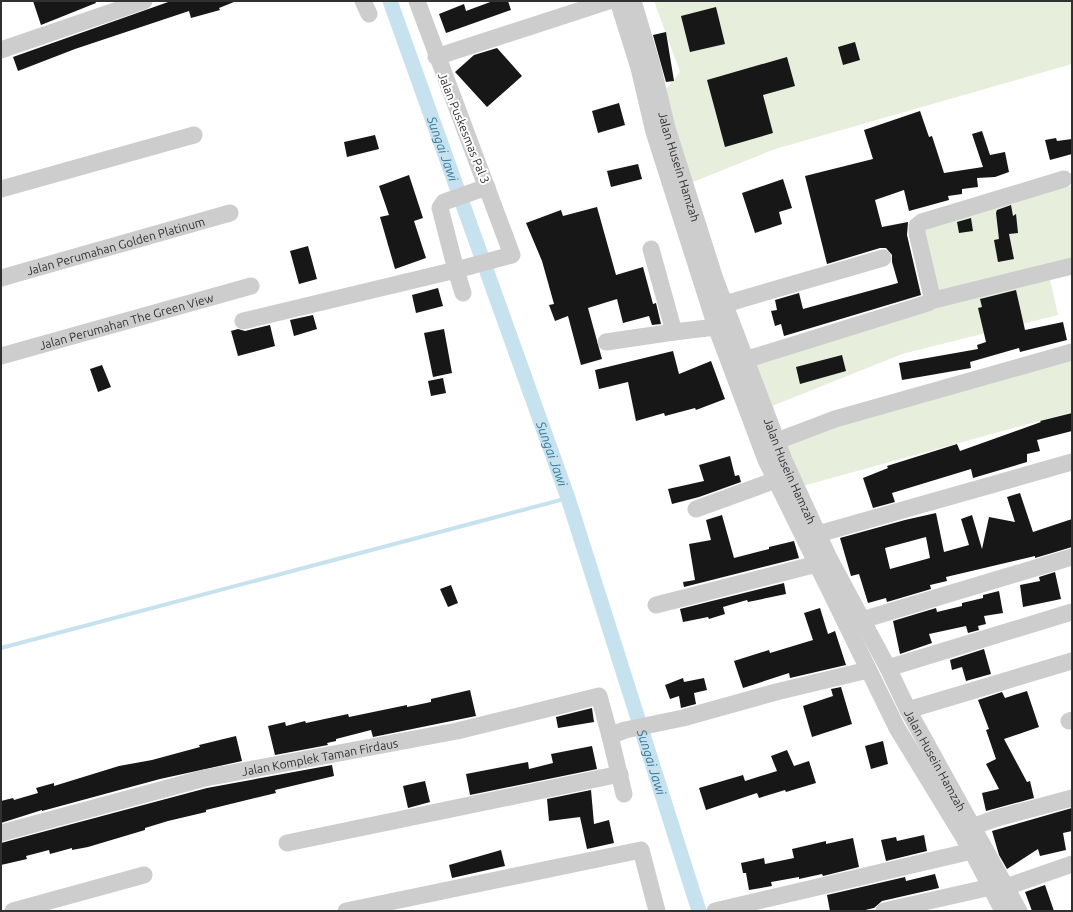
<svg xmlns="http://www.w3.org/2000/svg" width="1073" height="912" viewBox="0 0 1073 912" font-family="Ubuntu,sans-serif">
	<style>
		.green { fill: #e7eedc }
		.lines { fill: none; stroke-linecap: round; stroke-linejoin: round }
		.stream { stroke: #c7e2ef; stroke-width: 4 }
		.canal { stroke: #c7e2ef; stroke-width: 15 }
		.building { fill: #171717; fill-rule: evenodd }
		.minor { stroke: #cdcdcd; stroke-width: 17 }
		.labels { text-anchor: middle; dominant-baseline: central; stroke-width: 4; stroke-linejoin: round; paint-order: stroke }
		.street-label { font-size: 12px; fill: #303030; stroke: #fff }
		.water-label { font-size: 13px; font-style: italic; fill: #367999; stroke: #fff }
	</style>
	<rect width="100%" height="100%" fill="#fff"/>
	<path class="green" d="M654,1H1072V64L775,149L688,184L666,89L680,72Z
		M1072,186V272L1050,279L1058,315L902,354L752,414L734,364L935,302L922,222L971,208Z
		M1072,360V412L799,487L778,438Z"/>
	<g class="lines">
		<path class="stream" d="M1,648L568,498"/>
		<path class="canal" id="s1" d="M390,1L568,498L699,911"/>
	</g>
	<path class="building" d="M33,1H95L96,3L41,25Z
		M171,1H234V2L219,8L220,10L191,18L189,11L75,49L18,71L13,57Z
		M493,1H508L511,10L446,33L439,14L464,4L466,11Z
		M716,7L725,44L690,52L681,16Z
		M666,32L674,81L666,82L653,35Z
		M855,42L860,60L843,65L838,47Z
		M497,48L522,76L487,107L455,72L474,55Z
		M787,57L795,86L763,95L773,133L725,147L707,80Z
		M619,103L625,125L598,133L592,111Z
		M920,111L929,137L932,136L944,173L983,167L972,134L982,131L990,155L1005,152L1009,172L995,177L977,178L978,187L962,189V194L948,196L949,200L909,211L904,190L875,200L882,227L908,222L907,235L921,295L784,336L781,324L775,326L771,311L777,310L775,300L799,293L803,309L898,283L892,262V255L886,248H880L827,264L805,176L873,159L864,130Z
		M375,135L379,149L347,157L344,142Z
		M1056,138L1057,141L1072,139V154L1050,160L1045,140Z
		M638,164L642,179L611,187L607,171Z
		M409,175L423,218L414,221L426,258L395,269L380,217L389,215L379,186Z
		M783,179L792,208L779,212L782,224L755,233L742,193Z
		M1011,205L1013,216L1016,214L1018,233L1009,234L1014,259L998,262L994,240L999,239L996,213L997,210Z
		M597,207L616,275L643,267L653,304L656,303L661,324L652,325L649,316L623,323L617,299L588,308L602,359L581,365L568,316L555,321L549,305L554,304L542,261L526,223L561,210L563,216Z
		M971,218L973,231L959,233L957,222Z
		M308,246L317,279L299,284L290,251Z
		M438,288L443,306L416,313L412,295Z
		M1016,290L1025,330L1063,322L1067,340L1020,352L1019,348L970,362L971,368L902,380L899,363L978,349L977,345L986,342L978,308L982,307L980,299Z
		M313,315L317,329L294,336L290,320Z
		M270,325L275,346L238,356L231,331L238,329L245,331Z
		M444,329L452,373L433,377L424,333Z
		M673,351L679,374L711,361L725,399L696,410L695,408L665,416L664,413L636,421L628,382L599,389L595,370Z
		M842,355L846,371L800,384L796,367Z
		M102,365L111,387L98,392L90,369Z
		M443,378L446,393L431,396L428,381Z
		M1072,413V431L1037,440L1040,451L1027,454V462L973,478L971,469L892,493L895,502L873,508L863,478L888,468L887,466L957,444L960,451L1041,422L1040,421Z
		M730,456L735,476L739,475L741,482L699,497L672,504L668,489L704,481L699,465Z
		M1020,493L1033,532L1072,519V547L1035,558V556L946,577L947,581L930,585L931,589L887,602L886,598L868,603L859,574L851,576L840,538L905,520L936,513L944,552L969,545L961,519L972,515L982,549L989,517L1015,522L1007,497ZM926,537L930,558L890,569L885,548Z
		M722,515L734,558L769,549V547L794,541L799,558L684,587L683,582L695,580L689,544L711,540L706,520Z
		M1055,572L1061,599L1023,607L1020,585L1040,581L1039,577Z
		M784,583L786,594L748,602L747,600L723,607L725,614L709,619L708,617L683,622L680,609Z
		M451,585L458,603L448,607L440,589Z
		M999,591L1003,613L984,616L986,624L978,626L979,630L968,633L966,626L929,634L932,643L900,654L893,621L936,608L937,612L962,606V603L983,598V595Z
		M820,608L828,634L835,631L846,665L790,678L789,673L743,688L734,661L769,650L770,653L813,640L804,613Z
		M984,649L991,674L966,681L962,667L952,670L950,660Z
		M683,678L684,682L704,678L707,690L694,693L696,704L681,708L679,696L670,699L665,685Z
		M841,687L852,724L812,737L803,706L833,696L831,689Z
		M470,690L476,716L373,737L371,730L336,739V741L327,743L328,745L275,755L268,726L285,722L286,726L305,721L306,723L348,714L349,717L407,705V707L431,702V699Z
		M1027,691L1039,727L1004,739L1027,782L1030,781L1034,798L986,811L982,793L999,789L986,764L996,759L986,730L989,729L978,700L1002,692L1005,698Z
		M592,708L594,722L558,728L556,717Z
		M236,736L242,761L160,779L42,811V810L1,823V801L13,798L14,800L38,793L36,788L54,783V786L119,766L152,760L200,747L199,745Z
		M883,741L888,764L871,769L865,746Z
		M592,746L597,769L470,795L466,774L528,762L529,769L553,763L551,754Z
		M787,750L794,766L809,761L816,783L786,792L785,790L759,798L757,793L706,810L699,788L743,775L745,781L777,771L771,756Z
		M332,765L334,776L275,790L276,793L206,810V812L168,821L145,828V830L88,847L72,850V848L50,854L49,850L26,856L27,859L1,865V843L207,788Z
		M425,781L430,802L408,808L403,786Z
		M591,790L594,824L609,820L614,843L587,849L580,817L549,821L547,799Z
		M1072,808V831L1063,833L1066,850L1040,856L1038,849L1007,869L999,855L992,831Z
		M924,835L927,851L886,861L881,840L896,837L897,841Z
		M853,838L859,867L823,876L822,874L799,879V877L771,882L772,886L749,890L746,873H743L741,863L764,858L765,864L794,858L792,849L826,841V844Z
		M501,850L505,866L452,878L449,865Z
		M935,874L939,888L882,901L874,908L861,911H830L827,895L905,877L906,881Z
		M1045,885L1054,911H1032L1025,892Z"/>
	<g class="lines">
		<g class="minor">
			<path d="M363,1L369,14"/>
			<path d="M618,1L639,68L654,132L716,327L766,460L897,728L972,851L1003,911"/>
			<path id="s2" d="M633,1L652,65L667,128L715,279L784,460L829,558L888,668L908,710L1019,911"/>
			<path d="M1,50L144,1"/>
			<path d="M436,57L609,1"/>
			<path d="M1,189L194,135"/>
			<path d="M651,249L674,332L716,327"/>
			<path id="s3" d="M1,278L230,213"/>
			<path d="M463,293L456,270L440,208L444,202L487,187"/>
			<path d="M930,301L1072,266"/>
			<path d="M725,304L883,258"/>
			<path d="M243,321L456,270L512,255L417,1"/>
			<path d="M606,342L674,332"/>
			<path id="s4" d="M1,356L251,286"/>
			<path d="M735,363L928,303L932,297L917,233V226L922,222L1064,179"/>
			<path d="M777,441L835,419L1072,352"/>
			<path d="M696,509L776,480"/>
			<path d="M818,534L1072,462"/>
			<path d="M656,605L817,564"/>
			<path d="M862,620L1072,557"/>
			<path d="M888,668L1072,612"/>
			<path d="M908,710L1072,661"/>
			<path d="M1069,721L1072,720"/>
			<path d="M624,794L610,736L625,730L683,718L776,692L868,670"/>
			<path d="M972,827L997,818L1072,798"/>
			<path id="s5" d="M1,833L205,778L457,731L599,696L610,736"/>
			<path d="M287,843L620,774"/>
			<path d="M1006,887L1072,864"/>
			<path d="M13,911L144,875"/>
			<path d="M346,911L641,850L657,911"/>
			<path d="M715,911L972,851"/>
			<path d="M884,911L991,887"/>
		</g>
	</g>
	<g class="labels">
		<g class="street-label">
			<text transform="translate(464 128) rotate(68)">Jalan Puskesmas Pal 3</text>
			<text stroke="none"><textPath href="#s2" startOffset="172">Jalan Husein Hamzah</textPath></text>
			<text stroke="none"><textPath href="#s3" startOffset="119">Jalan Perumahan Golden Platinum</textPath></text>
			<text stroke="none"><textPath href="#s4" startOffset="130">Jalan Perumahan The Green View</textPath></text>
			<text stroke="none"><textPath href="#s2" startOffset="496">Jalan Husein Hamzah</textPath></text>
			<text stroke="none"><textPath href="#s5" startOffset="328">Jalan Komplek Taman Firdaus</textPath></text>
			<text stroke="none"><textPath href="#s2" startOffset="820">Jalan Husein Hamzah</textPath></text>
		</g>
		<g class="water-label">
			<text stroke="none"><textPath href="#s1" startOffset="157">Sungai Jawi</textPath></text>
			<text stroke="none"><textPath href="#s1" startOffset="481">Sungai Jawi</textPath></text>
			<text stroke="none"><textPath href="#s1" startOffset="805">Sungai Jawi</textPath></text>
		</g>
	</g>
	<rect width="1073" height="912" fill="none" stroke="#303030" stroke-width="4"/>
</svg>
